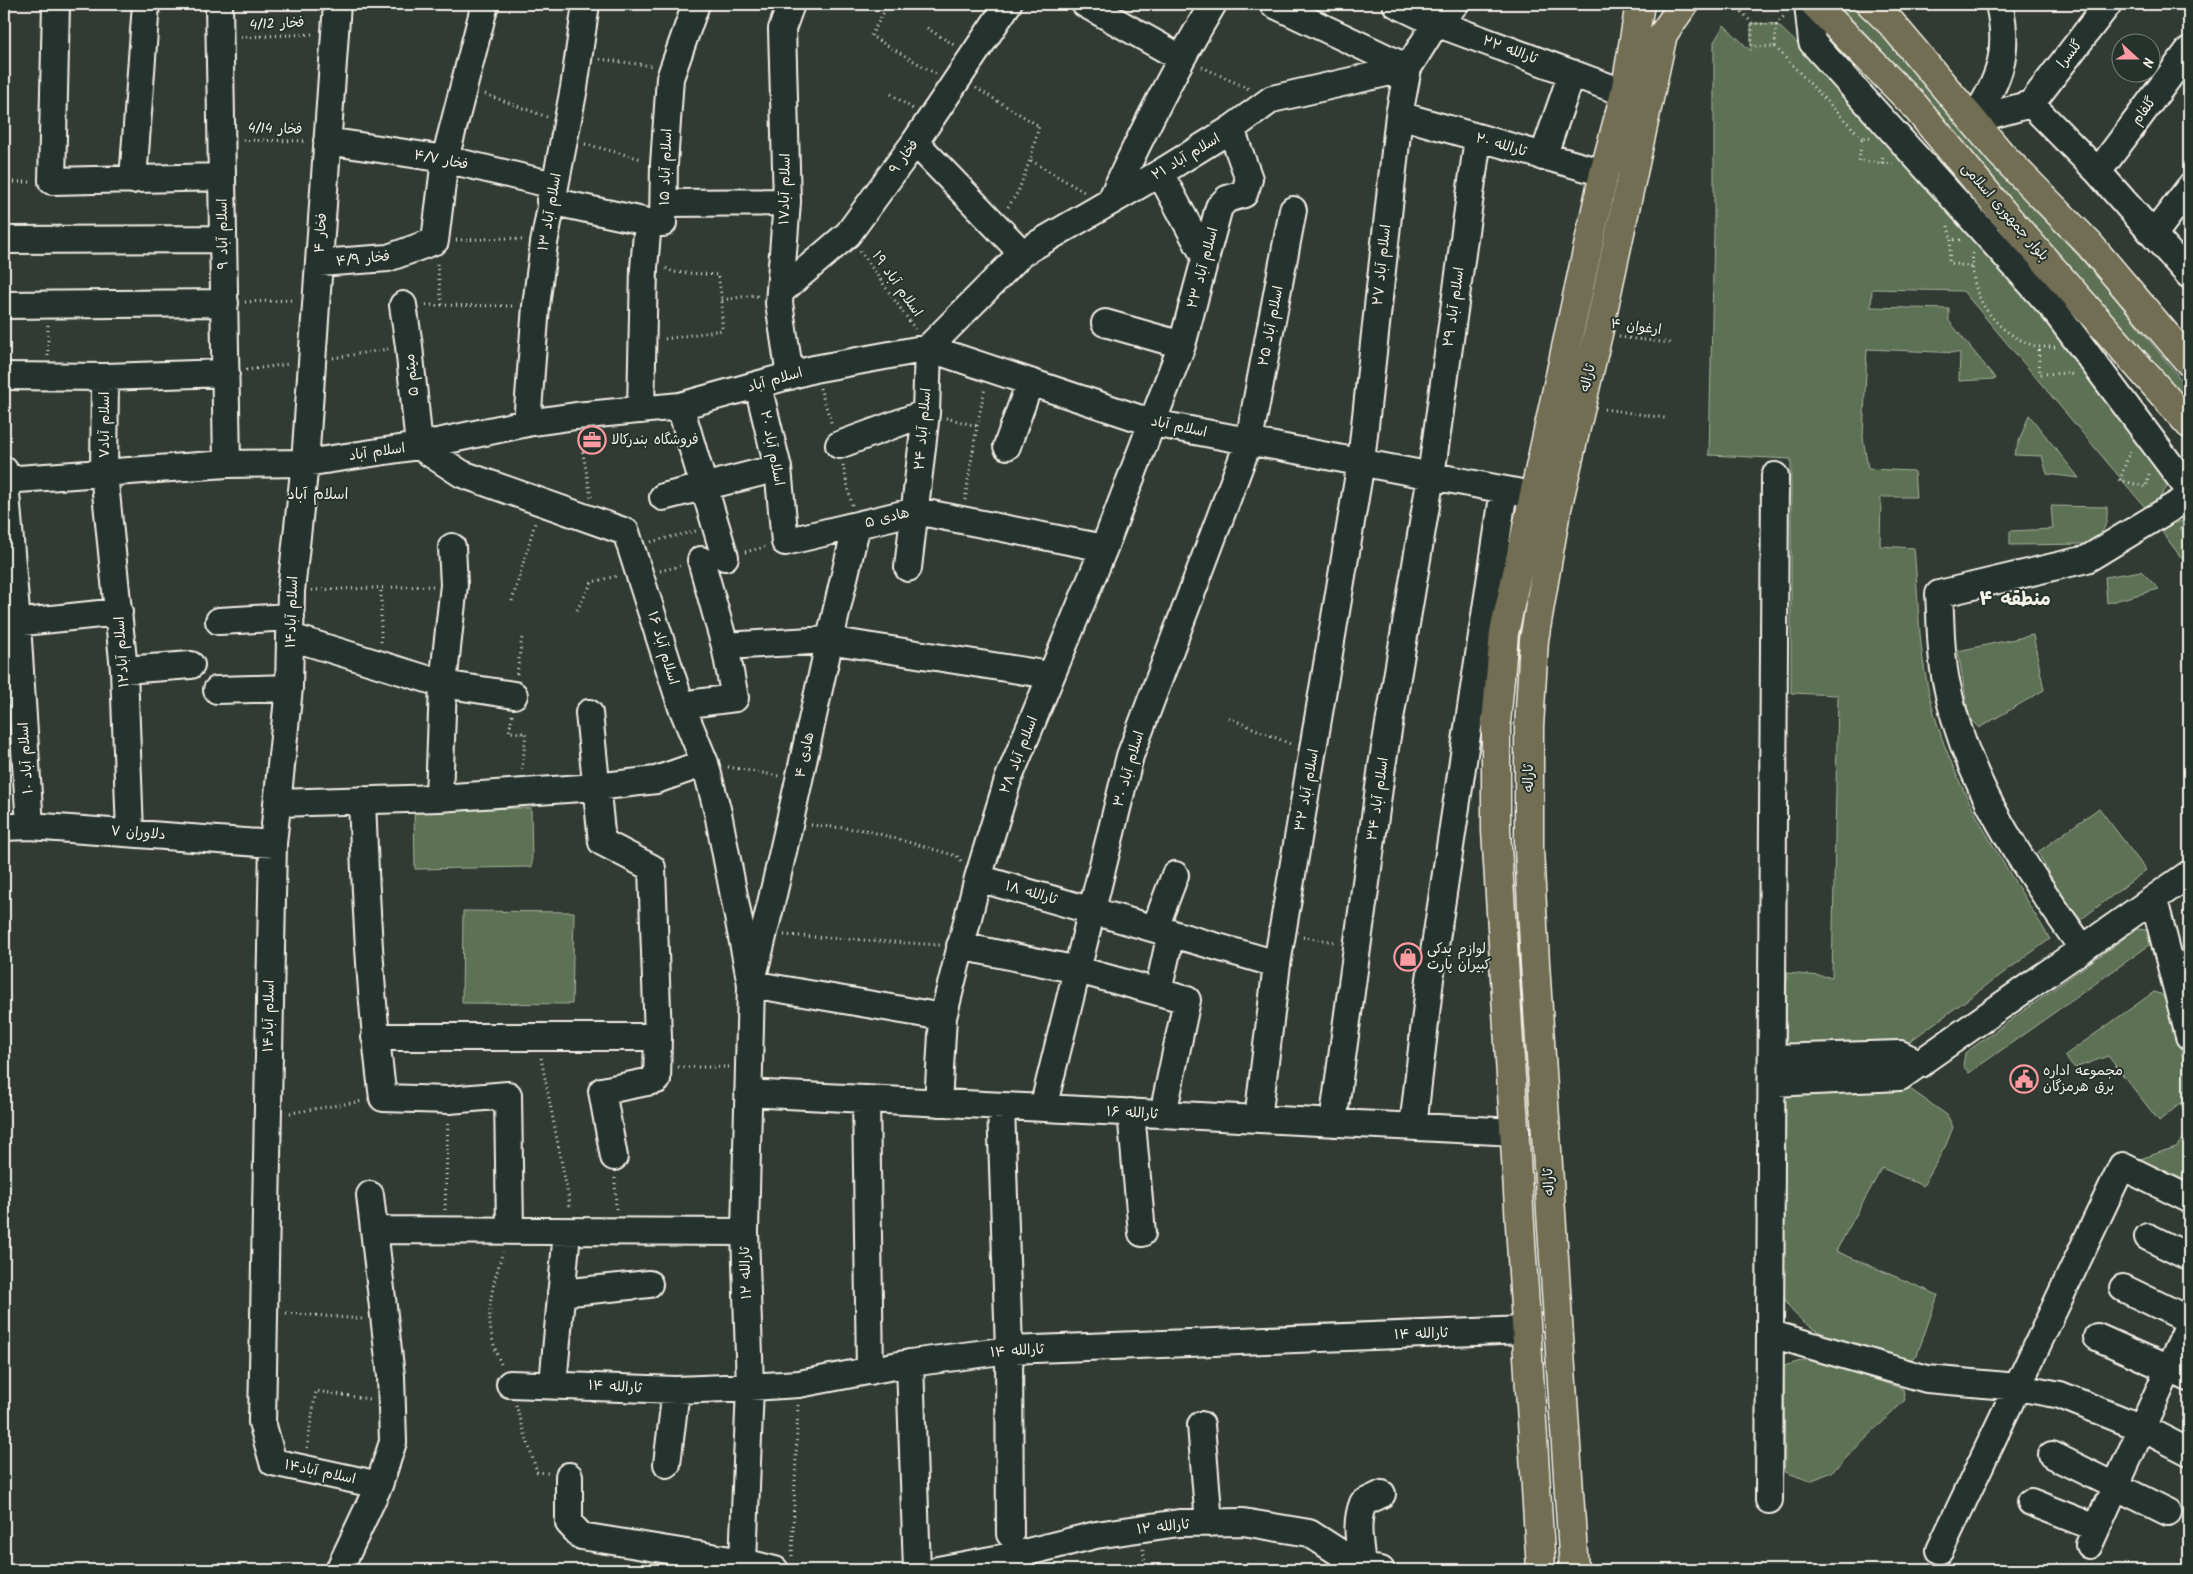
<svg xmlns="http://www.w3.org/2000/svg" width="2193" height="1574" viewBox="0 0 2193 1574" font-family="Kalam,'Playpen Sans Arabic',sans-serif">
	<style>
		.green { fill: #5d7155; stroke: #a8b19e }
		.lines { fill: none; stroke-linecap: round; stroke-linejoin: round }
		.minor-casing { stroke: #f4f1e8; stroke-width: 30 }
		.major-casing { stroke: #f4f1e8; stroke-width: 31 }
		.path { stroke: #f4f1e8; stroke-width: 3; stroke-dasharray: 1 4; stroke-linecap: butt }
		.minor { stroke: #26332d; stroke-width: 26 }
		.major { stroke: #726e52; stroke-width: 28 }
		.labels { text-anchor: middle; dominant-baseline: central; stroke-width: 4; stroke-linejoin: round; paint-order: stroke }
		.street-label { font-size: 14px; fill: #f4f1e8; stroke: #26332d }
		.poi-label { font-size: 14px; fill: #f4f1e8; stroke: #26332d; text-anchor: start }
		.neighbourhood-label { font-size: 15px; fill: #f4f1e8; stroke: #26332d }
		.district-label { font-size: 19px; font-weight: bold; fill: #f4f1e8; stroke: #26332d }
	</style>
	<rect width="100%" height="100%" fill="#323b33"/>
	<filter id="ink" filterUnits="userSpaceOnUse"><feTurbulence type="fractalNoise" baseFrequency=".02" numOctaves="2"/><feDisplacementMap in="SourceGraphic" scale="10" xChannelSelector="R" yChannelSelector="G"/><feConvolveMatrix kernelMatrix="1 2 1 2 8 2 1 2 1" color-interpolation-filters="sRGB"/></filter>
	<g filter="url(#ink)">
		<path class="green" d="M1837,4H1855L1872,21L2001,170L2100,280L2189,389V412L2121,326L1999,191L1877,45Z
			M1751,23L1777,24L1853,97L1979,239L2174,478L2149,512L1963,291L1872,289L1871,307L1949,309V321L1996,379L1959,381L1960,353L1867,349L1863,437L1868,469L1914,471L1916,497H1881L1880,546L1914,548C1918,588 1918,635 1925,673C1942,774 1998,853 2050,939L1902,1047L1786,1049L1787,973L1832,977L1838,695L1791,693V459L1709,455L1714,230V42L1724,25L1751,51Z
			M2029,415L2079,478L2047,474L2042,456L2014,455Z
			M2051,506L2107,507C2108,524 2104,534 2089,544L2010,545V531L2053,529Z
			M2189,519V568L2159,528Z
			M2141,571L2159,589L2107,603L2105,577Z
			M2033,635L2044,690L1979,728L1969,718L1958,651Z
			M531,808L532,867L415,869L414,810Z
			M2099,808L2146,870L2079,921L2064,903L2038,852Z
			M463,911L574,912L572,1004L462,1003Z
			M2137,929L2146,930L2152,937L2151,944L1969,1073L1963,1066L1965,1053Z
			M2154,992L2161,994L2168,1004L2189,1079V1126L2181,1103L2159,1121L2108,1056L2075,1068L2064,1056Z
			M1786,1088L1910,1089L1947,1115L1953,1127L1946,1145L1923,1186L1882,1168L1836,1251L1938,1295L1917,1355L1905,1363C1868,1351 1821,1341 1793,1312C1788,1307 1785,1298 1781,1292Z
			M2189,1132V1182L2140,1159L2176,1147Z
			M1811,1358L1903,1389L1905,1400L1832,1472L1810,1481L1785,1472L1784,1366Z"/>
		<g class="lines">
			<g class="minor-casing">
				<path id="minor" d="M56,4L52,181L222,177
					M219,4L227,464
					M337,4L305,463L291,591L289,688L273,844L262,1422L273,1462L379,1485
					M1085,4L1181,58
					M1396,4L1436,23L1625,93
					M1808,4L1812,42L2052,307L2189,490
					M2031,104L2098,172L2189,275
					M2031,104L2108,4
					M1399,115L1604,173
					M1973,120C2000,80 2010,52 1999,4
					M1973,120L2031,104
					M327,141L445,159L554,185
					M915,142L1022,253
					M1543,157L1572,73
					M2098,172L2189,50
					M1160,173L1206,259
					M133,180L146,4
					M1111,200C1142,133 1175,67 1213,4
					M550,201L648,222
					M665,203L787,202
					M2154,234L2189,188
					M4,240L223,239
					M319,263L388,258L435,241L445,159L485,4
					M780,292L848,234L915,142L1008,4
					M4,305L225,303
					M403,305L409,346L419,446L462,474L626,532L681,705L705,763L718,813L751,984L745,1232L750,1387L743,1562
					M1105,323L1182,345
					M4,376L105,377L226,373
					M790,376L779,303L787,202L782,29L791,4
					M105,377L104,473L124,670L130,833
					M758,386L778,468L785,542L916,511L1104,548
					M680,406L725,557
					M641,410L644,268L648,222L663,223L664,164L670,78L696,4
					M527,423L536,306L544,243L574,88L586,4
					M839,445L926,413
					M1007,446L1030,382
					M4,470L17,624L30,826
					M4,480L227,464L305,463L419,446L527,423L576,416L680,406L814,369L928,348L1153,423L1532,495
					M663,497L778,468
					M452,547L454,585L443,684L514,695
					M908,568L926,413L928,348L1022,253L1160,173L1231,129L1272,99L1408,68L1436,23L1455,4
					M219,621L291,617
					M4,624L119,612
					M291,637L443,684L439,798
					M725,646L828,640L1050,675
					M124,670L191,665
					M217,690L289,688
					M681,705L735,698L725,646L701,560
					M589,713L602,842L652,868L658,1037L657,1080L602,1091L614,1157
					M362,800C366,900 370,999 383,1098L449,1100L508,1095L510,1231
					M277,803L439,798L596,787L656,780L705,763
					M4,827L30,826L273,844
					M978,878L1277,964
					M2154,900L2189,1036
					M1155,928L1175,875
					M960,946L1078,970L1187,1000L1163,1114
					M2083,949C2024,866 1965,783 1946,681C1940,653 1941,622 1939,594L2087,559L2189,497
					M753,976C792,827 819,675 857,525
					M751,984L943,1017
					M1158,992L1171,933
					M375,1037H658
					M1772,1058L1900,1054L1921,1064
					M1772,1083L1900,1077L2189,874
					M748,1093L1516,1132
					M866,1099L870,1371
					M938,1103L943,1017L978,878L1008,780L1104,548L1182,345L1219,207L1227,199L1244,194L1249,179L1231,129
					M1001,1106L1009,1350L1010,1534
					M1043,1108L1130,756L1249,441L1293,210
					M1131,1112L1142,1233
					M1258,1119L1277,964L1361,462L1399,115L1408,68L1273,4
					M1333,1123L1382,766L1431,476L1478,138
					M1413,1127L1430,979L1504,490
					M374,1230L745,1232
					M2148,1237L2189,1257
					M2123,1288L2189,1320
					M561,1293L649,1284
					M1771,1334L1927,1379L2018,1387L2060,1395L2142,1428L2189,1452
					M2097,1337L2189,1378
					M910,1363L917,1570
					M510,1384L676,1390L750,1387L799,1384L910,1363L1009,1350L1526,1330
					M553,1384L567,1232
					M1201,1425L1209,1523
					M2052,1455L2168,1512
					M667,1464L676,1390
					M569,1476V1523L581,1536L743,1562L775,1570
					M1769,1500L1775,476
					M2031,1502L2096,1528
					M2089,1545L2189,1324
					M1940,1550L2122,1166L2189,1199
					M339,1570L379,1485L393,1442L391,1376L370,1195
					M938,1570L1012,1556L1096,1535L1179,1523L1243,1522L1309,1533L1362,1567L1381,1570
					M1362,1570C1361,1546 1354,1526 1363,1503L1382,1494"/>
			</g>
			<g class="major-casing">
				<path id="major" d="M1815,4L1914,105L2000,209L2189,424
					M1871,4L1891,23L2000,153L2089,244L2189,362
					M1541,1570L1496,830V724L1504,633L1604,173L1625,93L1640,4
					M1574,1570L1535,963L1529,849V727L1534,640L1555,517L1598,334L1663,34L1684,4"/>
			</g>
			<path class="path" d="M888,4L871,36L936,74
				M1735,4L1752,23L1776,25L1775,47L1752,46V23
				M1776,25L1786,14
				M927,28L954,45
				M241,37L314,34
				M1775,47L1862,138
				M600,59L653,66
				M1202,67L1249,89
				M976,88L1039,126L1030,160L1084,192
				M485,94L547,117
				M891,94L913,109
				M1870,138H1862L1859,161L1893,164
				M243,140L307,141
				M585,144L642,159
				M1882,163L1883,154
				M4,182H31
				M1008,207L1018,192L1030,160
				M1948,226L1951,239
				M456,240L509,238L522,240
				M1960,240L1951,239L1949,263L1972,267
				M860,251L915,329
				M1973,253C1968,298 1996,334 2038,347
				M437,264L442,305
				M722,300L754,295L759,297
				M245,302L294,300
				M426,305L515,306
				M48,325V356
				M1619,337L1671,343
				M665,339L722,330V300L718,275L673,272L666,268
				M2055,347H2038L2040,374L2068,373L2075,376
				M333,358L388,349
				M246,370L289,364
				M820,388L832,425
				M1604,409L1665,418
				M946,418L977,426
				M580,437L591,497
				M2130,451L2120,480L2146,487L2149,474
				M843,465L852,505
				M965,500L977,426L985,388
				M2180,528L2189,539
				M651,542L696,531
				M745,552L765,547
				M660,571L680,566
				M312,590L433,586
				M512,601L535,523
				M577,610L592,582L617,576
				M381,642V588
				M517,674L522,637
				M512,715L509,732L526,733L522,770
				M1229,718L1293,745
				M728,767L779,776
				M811,825L865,830L957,856L961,861
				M784,935L940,945
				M1303,937L1336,942
				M541,1058L569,1200V1209
				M678,1067H729
				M290,1113L363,1101
				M615,1178L616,1209
				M445,1210L448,1121
				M286,1313L362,1319
				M501,1364C482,1322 490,1293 503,1252
				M516,1405L537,1472L548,1473
				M307,1448L316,1391L369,1399
				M1143,1549L1146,1570
				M792,1556L798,1405"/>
			<use href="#minor" class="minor"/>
			<use href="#major" class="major"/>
		</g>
	</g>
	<defs>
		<g id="office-ring" transform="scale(1.4375)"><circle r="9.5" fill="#26332d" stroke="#ff9aa2" stroke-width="1.5"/><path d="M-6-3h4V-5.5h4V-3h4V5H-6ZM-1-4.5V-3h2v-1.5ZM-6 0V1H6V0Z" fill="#ff9aa2"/></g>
		<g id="shop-ring" transform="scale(1.4375)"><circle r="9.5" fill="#26332d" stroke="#ff9aa2" stroke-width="1.5"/><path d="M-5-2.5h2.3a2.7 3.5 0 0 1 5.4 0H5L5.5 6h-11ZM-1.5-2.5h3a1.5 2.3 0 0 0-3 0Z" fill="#ff9aa2"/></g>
		<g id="civic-ring" transform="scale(1.4375)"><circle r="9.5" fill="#26332d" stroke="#ff9aa2" stroke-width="1.5"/><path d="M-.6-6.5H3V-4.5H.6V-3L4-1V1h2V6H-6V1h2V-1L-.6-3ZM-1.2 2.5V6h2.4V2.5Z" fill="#ff9aa2"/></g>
	</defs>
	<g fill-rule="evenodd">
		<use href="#office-ring" x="592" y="440"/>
		<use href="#shop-ring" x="1408" y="957"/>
		<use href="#civic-ring" x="2024" y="1079"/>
	</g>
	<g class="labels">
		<g class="street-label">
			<text transform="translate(277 24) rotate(-3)">فخار 4/12</text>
			<text transform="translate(1510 50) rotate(20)">ثارالله ۲۲</text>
			<text transform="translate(2070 54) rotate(-52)">گلسرا</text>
			<text transform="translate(2144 111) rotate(-53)">گلفام</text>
			<text transform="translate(275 129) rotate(1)">فخار 4/14</text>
			<text transform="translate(1501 145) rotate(16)">ثارالله ۲۰</text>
			<text transform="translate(904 157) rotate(-54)">فخار ۹</text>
			<text transform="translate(1186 157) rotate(-31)">اسلام آباد ۲۱</text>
			<text transform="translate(441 160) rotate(11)">فخار ۴/۷</text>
			<text transform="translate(666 167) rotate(-88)">اسلام آباد ۱۵</text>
			<text transform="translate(785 189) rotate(-89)">اسلام آباد۱۷</text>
			<text transform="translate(550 212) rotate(-80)">اسلام آباد ۱۳</text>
			<text transform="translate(2005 212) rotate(49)">بلوار جمهوری اسلامی</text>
			<text transform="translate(321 233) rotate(-86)">فخار ۴</text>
			<text transform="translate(223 234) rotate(-91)">اسلام آباد ۹</text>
			<text transform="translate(363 259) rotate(-6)">فخار ۴/۹</text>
			<text transform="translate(1382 265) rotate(-84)">اسلام آباد ۲۷</text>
			<text transform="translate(1203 268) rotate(-75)">اسلام آباد ۲۳</text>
			<text transform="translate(897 284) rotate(55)">اسلام آباد ۱۹</text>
			<text transform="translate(1454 307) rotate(-82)">اسلام آباد ۲۹</text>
			<text transform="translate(1271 326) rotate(-79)">اسلام آباد ۲۵</text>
			<text transform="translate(1636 327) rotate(7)">ارغوان ۴</text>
			<text transform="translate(412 375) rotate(-96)">میثم ۵</text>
			<text transform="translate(1588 378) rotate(-77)">ثاراله</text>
			<text transform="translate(775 380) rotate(-16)">اسلام آباد</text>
			<text transform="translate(105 425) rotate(-90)">اسلام آباد۷</text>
			<text transform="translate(1179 427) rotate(12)">اسلام آباد</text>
			<text transform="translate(923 429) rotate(-85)">اسلام آباد ۲۴</text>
			<text transform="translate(772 448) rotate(79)">اسلام آباد ۲۰</text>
			<text transform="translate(377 452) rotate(-8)">اسلام آباد</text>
			<text transform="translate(887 518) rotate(-14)">هادی ۵</text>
			<text transform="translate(292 612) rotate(-88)">اسلام آباد۱۴</text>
			<text transform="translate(663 648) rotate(73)">اسلام آباد ۱۶</text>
			<text transform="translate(122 652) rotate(-94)">اسلام آباد۱۲</text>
			<text transform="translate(805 755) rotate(-78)">هادی ۴</text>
			<text transform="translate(1019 755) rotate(-69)">اسلام آباد ۲۸</text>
			<text transform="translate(26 758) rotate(-94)">اسلام آباد ۱۰</text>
			<text transform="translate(1129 769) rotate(-74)">اسلام آباد ۳۰</text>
			<text transform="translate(1529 778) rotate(-90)">ثاراله</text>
			<text transform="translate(1307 790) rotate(-80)">اسلام آباد ۳۲</text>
			<text transform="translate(1378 799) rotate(-82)">اسلام آباد ۳۴</text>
			<text transform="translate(138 833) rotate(4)">دلاوران ۷</text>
			<text transform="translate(1031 893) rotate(16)">ثارالله ۱۸</text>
			<text transform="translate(269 1016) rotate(-89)">اسلام آباد۱۴</text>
			<text transform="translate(1132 1113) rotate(3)">ثارالله ۱۶</text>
			<text transform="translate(1549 1182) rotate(-94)">ثاراله</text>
			<text transform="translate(746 1273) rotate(-92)">ثارالله ۱۲</text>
			<text transform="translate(1421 1334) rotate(-2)">ثارالله ۱۴</text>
			<text transform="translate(1017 1351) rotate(-4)">ثارالله ۱۴</text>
			<text transform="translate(615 1387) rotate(3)">ثارالله ۱۴</text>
			<text transform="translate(320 1472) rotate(12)">اسلام آباد۱۴</text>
			<text transform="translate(1163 1527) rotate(-6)">ثارالله ۱۲</text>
		</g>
		<g class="poi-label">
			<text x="611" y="440">فروشگاه بندرکالا</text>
			<text x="1427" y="949">لوازم یدکی<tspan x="1427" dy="16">کبیران پارت</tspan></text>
			<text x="2043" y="1071">مجموعه اداره<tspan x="2043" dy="16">برق هرمزگان</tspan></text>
		</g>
		<g class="neighbourhood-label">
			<text x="318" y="495">اسلام آباد</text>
		</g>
		<g class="district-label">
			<text x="2015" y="600">منطقه ۴</text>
		</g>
	</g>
	<rect width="2193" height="1574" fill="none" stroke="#26332d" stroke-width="20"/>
	<rect x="10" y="10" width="2173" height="1554" fill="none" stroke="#f4f1e8" stroke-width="2" filter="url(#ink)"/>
	<g transform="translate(2136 58) rotate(111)"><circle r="24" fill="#26332d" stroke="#787f78"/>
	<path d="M0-4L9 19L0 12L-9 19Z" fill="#ff9aa2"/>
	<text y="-8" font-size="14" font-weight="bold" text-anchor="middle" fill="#f4f1e8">N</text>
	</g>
</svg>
